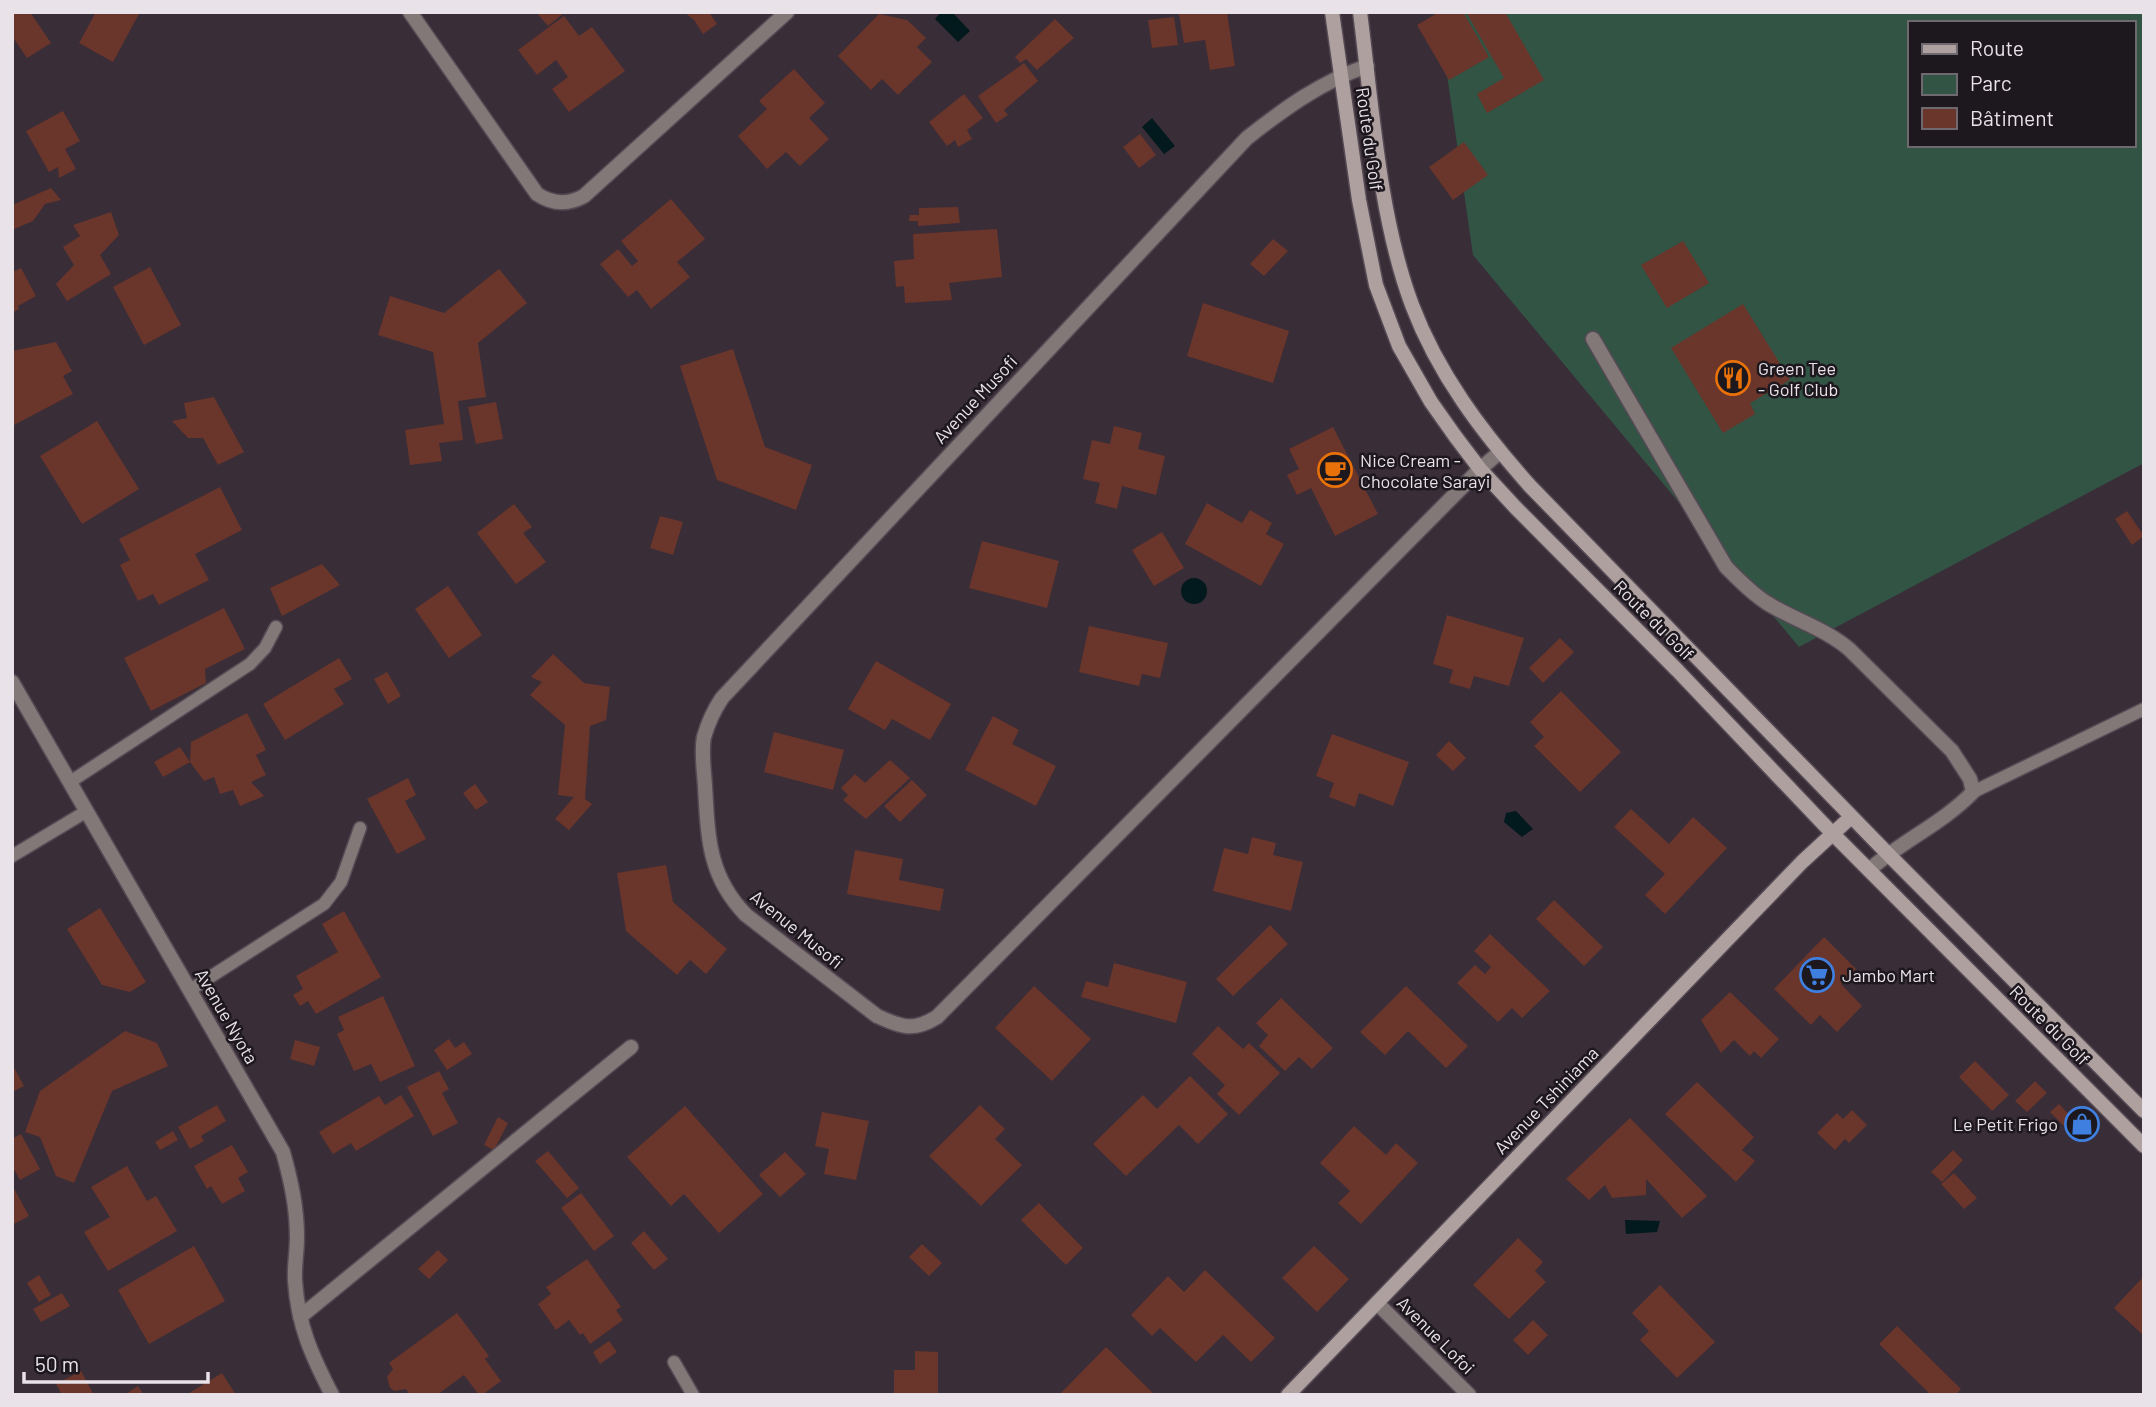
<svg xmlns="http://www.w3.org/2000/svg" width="2156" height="1407" viewBox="0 0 2156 1407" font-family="Barlow,sans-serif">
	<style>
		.green { fill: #325445; fill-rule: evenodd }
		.water { fill: #02191d }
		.building { fill: #6a352a }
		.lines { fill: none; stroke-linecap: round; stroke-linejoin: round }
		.lane-casing { stroke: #554a54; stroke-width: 15 }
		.street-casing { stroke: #554a54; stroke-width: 17 }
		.secondary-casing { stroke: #554a54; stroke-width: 17 }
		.lane { stroke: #827878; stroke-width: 12 }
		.street { stroke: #827878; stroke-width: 14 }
		.secondary { stroke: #afa0a0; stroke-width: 14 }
		.labels { text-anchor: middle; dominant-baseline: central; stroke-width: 5; stroke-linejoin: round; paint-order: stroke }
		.street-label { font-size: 18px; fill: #eae2e9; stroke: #1d181d }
		.poi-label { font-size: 18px; fill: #eae2e9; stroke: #1d181d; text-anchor: start }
	</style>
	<rect width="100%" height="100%" fill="#392d38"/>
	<path class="green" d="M1438,12H2144V463L1799,647L1473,255ZM1909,23H2133V145H1909Z"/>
	<path class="water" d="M941,12H952L970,31L958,42L935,19Z
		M1152,118L1175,146L1164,154L1142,127Z
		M1181 591a13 13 0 1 1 26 0a13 13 0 1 1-26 0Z
		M1516,811L1533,829L1522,837L1504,822L1506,813Z
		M1625,1220L1660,1221L1657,1232L1626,1234Z"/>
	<path class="building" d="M12,12H30L51,43L27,58L12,36Z
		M96,12H140L113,62L79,43Z
		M536,12H565L548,26Z
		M684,12H709L717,24L703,34L694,20Z
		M1182,12H1227L1235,66L1210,70L1205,40L1184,43L1179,14Z
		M1439,12H1463L1489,57L1449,80L1417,25Z
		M1466,12H1505L1544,80L1487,113L1477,94L1504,78Z
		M879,14L907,20L926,38L917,47L932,62L898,95L882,79L871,90L838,56Z
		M564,16L579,36L592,27L625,71L569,112L552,89L568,77L556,60L537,75L518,50Z
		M1174,17L1178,45L1152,48L1148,20Z
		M1055,19L1074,38L1037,70L1026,59L1020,63L1015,57Z
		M1024,63L1038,81L1004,110L1008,115L996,123L978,96Z
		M794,69L825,103L809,118L829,139L800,166L786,152L767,169L738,136L767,109L759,101Z
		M964,94L983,118L967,130L972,139L958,147L955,140L947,146L929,122Z
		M63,111L80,141L65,149L76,169L59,178L58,167L49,172L26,131Z
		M1140,134L1156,155L1139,168L1123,147Z
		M1464,142L1488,175L1453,200L1429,167Z
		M51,188L61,200L45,204L33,221L12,230V205Z
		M671,199L705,239L677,262L690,277L651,309L637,290L628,297L600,264L618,249L632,266L638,261L621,241Z
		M958,207L960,223L918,226V221H909L910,215H919V208Z
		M111,212L119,235L100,255L111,274L67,301L56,284L74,265L63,247L80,236L73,225Z
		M997,229L1002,277L949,283L952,300L905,303L904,286L896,287L894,261L914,259L913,234Z
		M1273,239L1288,251L1264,276L1250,264Z
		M1683,241L1709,283L1667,308L1641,265Z
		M150,267L181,325L144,345L113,287Z
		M21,268L36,296L18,306L19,309L12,313V272Z
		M499,269L527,303L478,343L486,397L458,401L463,440L439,443L442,461L410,465L405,430L444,424L433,352L378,335L390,296L444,313Z
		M1203,303L1289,331L1273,383L1187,356Z
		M1743,304L1790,380L1750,403L1755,414L1723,433L1671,348Z
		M56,342L72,371L63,376L73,394L14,425L12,351Z
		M733,349L765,447L812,465L796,510L717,480L680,366Z
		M214,397L244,452L218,465L203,438H188L172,421L187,418L184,403Z
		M496,402L503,439L476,444L468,407Z
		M97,421L139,489L82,524L40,456Z
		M1114,426L1142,433L1138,449L1165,456L1156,495L1122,486L1117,509L1095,503L1100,483L1083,479L1092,440L1110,444Z
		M1333,427L1378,514L1335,536L1311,488L1297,495L1287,475L1299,469L1289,449Z
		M220,487L242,530L195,554L209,580L159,605L153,594L138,601L120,565L130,560L119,539Z
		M1207,503L1242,523L1250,510L1272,523L1266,534L1284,544L1261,586L1185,544Z
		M514,504L532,527L523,533L546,562L516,584L477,533Z
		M2127,511L2144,536L2132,545L2115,519Z
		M660,516L683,522L673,555L650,548Z
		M1162,532L1184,568L1154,586L1132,550Z
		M982,541L1059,561L1047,608L969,588Z
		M322,564L340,585L282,616L270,588Z
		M448,586L482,635L449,658L415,609Z
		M224,608L245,649L205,669L206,683L151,711L124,658Z
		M1447,615L1524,638L1509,686L1474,676L1470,689L1449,683L1453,670L1433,664Z
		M1089,626L1168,643L1160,678L1142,674L1139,686L1079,672Z
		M1560,638L1574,652L1543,683L1529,668Z
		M553,654L584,683L610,687L606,720L590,726L585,799L592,804L569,830L555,819L574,797L558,795L565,725L530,695L542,682L531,677Z
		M339,658L352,679L334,689L344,704L285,740L263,704Z
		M876,661L951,704L930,740L892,719L885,730L848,709Z
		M387,672L401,696L388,704L374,679Z
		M1561,691L1621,752L1580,792L1534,746L1544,737L1530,722Z
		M247,713L266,750L256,755L266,775L251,782L264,796L240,806L233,790L220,794L214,777L204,781L190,762L191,742Z
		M993,716L1019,730L1012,744L1056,766L1036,806L965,770Z
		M774,732L844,750L833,790L764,772Z
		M1332,734L1409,762L1393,806L1359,793L1355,807L1329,797L1334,783L1316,776Z
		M1449,741L1466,758L1453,771L1436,755Z
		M180,747L190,762L163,777L154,762Z
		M890,760L910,778L866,819L843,800L848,795L841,788L855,774L865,783Z
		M408,778L416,795L405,801L426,839L397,854L367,799Z
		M912,780L927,795L900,822L884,806Z
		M475,784L488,802L476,810L463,793Z
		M1631,809L1669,844L1693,817L1727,848L1665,914L1645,895L1665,874L1614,827Z
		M1252,837L1276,843L1273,855L1303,862L1291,911L1213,891L1224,848L1248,854Z
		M855,850L903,859L899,880L944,889L940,911L847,894Z
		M666,865L673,902L727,949L706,974L690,960L677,975L626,931L617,873Z
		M1554,900L1603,947L1584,966L1536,919Z
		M100,908L146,982L130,992L102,985L67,929Z
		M344,911L381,977L316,1014L308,1001L300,1006L293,995L303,989L296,976L338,952L322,924Z
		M1270,925L1288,944L1233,996L1216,979Z
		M1490,934L1550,991L1522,1018L1512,1008L1498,1022L1457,983L1475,965L1485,974L1491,967L1474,951Z
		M1824,937L1856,969L1841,984L1862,1006L1837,1032L1820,1015L1811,1025L1774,989Z
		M1114,963L1187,982L1176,1023L1081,997L1086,981L1108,987Z
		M1034,986L1091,1039L1052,1081L995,1028Z
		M1406,986L1468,1046L1446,1068L1408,1031L1385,1055L1360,1032Z
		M1730,992L1779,1039L1761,1058L1754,1051L1750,1056L1734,1040L1721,1053L1701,1020Z
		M383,996L415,1066L380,1082L371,1064L354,1071L337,1034L344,1030L338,1017Z
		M1281,998L1333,1048L1312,1069L1299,1057L1285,1071L1259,1046L1268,1035L1256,1023Z
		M1218,1026L1243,1049L1249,1043L1280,1073L1239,1115L1217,1094L1225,1085L1192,1054Z
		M125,1031L157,1043L168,1066L112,1091L74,1183L56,1176L40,1137L25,1132L40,1091Z
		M449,1039L455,1048L464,1042L472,1054L447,1070L434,1050Z
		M295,1040L320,1047L314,1066L290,1059Z
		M1975,1061L2009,1095L1992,1111L1959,1077Z
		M12,1064L24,1086L12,1092Z
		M439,1071L449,1089L442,1093L458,1123L433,1136L407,1087Z
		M1190,1076L1228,1114L1198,1144L1179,1125L1126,1176L1093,1144L1143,1095L1157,1109Z
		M2035,1081L2047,1093L2027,1112L2015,1101Z
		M1697,1082L1754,1137L1742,1150L1755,1161L1736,1182L1665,1114Z
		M401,1095L414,1116L356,1151L351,1143L333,1154L319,1132L379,1096L385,1105Z
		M2059,1104L2072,1118L2064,1126L2050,1112Z
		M217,1105L226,1121L201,1136L204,1141L190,1149L178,1127Z
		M980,1105L1005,1129L995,1139L1022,1165L981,1206L929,1156Z
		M685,1106L763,1194L719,1233L684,1194L671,1206L627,1157Z
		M1852,1110L1867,1125L1849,1143L1845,1139L1835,1150L1817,1133L1837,1113L1843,1119Z
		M822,1112L869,1121L856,1180L824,1174L829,1149L815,1146Z
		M498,1117L508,1123L494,1150L484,1145Z
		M1630,1118L1707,1196L1682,1218L1646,1179V1195L1612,1198L1605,1185L1589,1200L1566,1179Z
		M1354,1126L1386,1155L1396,1143L1418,1163L1361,1224L1338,1203L1350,1191L1320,1163Z
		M173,1131L178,1140L160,1150L155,1142Z
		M21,1134L40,1169L20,1180L12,1166V1139Z
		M232,1145L248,1172L238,1178L245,1191L222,1204L211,1186L207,1189L194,1166Z
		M1953,1150L1963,1160L1942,1182L1931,1172Z
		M548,1151L579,1188L567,1198L535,1161Z
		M785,1152L806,1174L780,1197L759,1175Z
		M127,1166L147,1201L156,1196L177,1231L108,1271L84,1232L110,1217L91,1187Z
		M1954,1173L1977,1198L1964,1209L1941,1184Z
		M12,1185L29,1216L12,1225Z
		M581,1193L614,1236L594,1251L561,1208Z
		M1039,1203L1083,1248L1066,1265L1021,1220Z
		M644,1231L668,1259L654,1270L631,1243Z
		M1518,1238L1543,1262L1535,1271L1546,1282L1509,1319L1473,1285Z
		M922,1244L942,1263L929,1276L909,1257Z
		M194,1246L225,1301L149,1344L118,1290Z
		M1314,1246L1349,1279L1317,1312L1282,1278Z
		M438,1250L448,1260L429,1279L418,1269Z
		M587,1259L621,1307L616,1310L623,1320L590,1344L583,1333L580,1335L569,1320L556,1330L538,1304L551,1294L546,1287Z
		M1205,1270L1275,1338L1251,1362L1223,1335L1196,1362L1160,1328L1152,1336L1131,1315L1168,1276L1184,1292Z
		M39,1275L51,1295L39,1302L27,1283Z
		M2144,1276V1336L2114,1308Z
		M1660,1285L1715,1342L1677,1378L1640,1340L1649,1331L1632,1313Z
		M62,1293L70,1306L41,1322L33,1309Z
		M457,1313L489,1356L485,1359L501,1381L482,1395H479L464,1375L437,1395H410L406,1389L395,1391L390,1388L387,1377L393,1369L389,1363Z
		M1533,1320L1548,1335L1528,1355L1513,1340Z
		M1897,1326L1961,1389L1956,1395H1931L1879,1344Z
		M609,1341L617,1352L600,1364L593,1352Z
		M1106,1347L1155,1395H1059Z
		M915,1351L938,1352V1395H894V1370H915Z
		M81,1371L94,1395H62L56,1384Z
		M222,1373L236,1395H186Z
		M138,1386L144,1395H124Z"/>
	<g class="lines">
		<g class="lane-casing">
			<path id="lane" d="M70,782L250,664L265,648L276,627
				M1973,792L2144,709
				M12,856L87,811
				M190,990L324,904L341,882L360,828
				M674,1362L693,1395"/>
		</g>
		<g class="street-casing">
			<path id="street" d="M410,12L537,194C552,204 568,205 584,196L787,12
				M1367,66C1321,82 1285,108 1247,138L722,698C714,710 708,723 704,737C701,752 704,770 705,786C708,837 708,876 746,915L877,1016C901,1027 913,1032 937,1017L1480,469L1500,452
				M1593,339L1726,567C1739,580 1751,593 1767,603C1794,620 1824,628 1849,649L1952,751L1970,779L1973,792C1943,823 1902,841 1869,870
				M12,682L283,1152C291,1181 297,1207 297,1238C297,1252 294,1267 295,1281C298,1326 312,1356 332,1395
				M1377,1303L1469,1395
				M300,1317L631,1047"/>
		</g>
		<g class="secondary-casing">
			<path id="secondary" d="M1332,12L1359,200L1376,285L1399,346L1431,402L1455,436L1480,469L1515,507L1678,671L1832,833L2144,1146
				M1360,12C1372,105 1379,217 1412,305C1438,374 1482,432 1530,486L1888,854L2144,1111
				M1288,1395L1802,862L1851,817"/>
		</g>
		<use href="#lane" class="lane"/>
		<use href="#street" class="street"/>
		<use href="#secondary" class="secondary"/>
	</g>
	<defs>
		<g id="restaurant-ring" transform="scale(1.75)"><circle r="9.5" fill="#1d181d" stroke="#e8710a" stroke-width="1.5"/><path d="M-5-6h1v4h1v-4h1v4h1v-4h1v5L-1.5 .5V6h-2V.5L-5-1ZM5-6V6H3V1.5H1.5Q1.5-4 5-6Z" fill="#e8710a"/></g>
		<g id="cafe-ring" transform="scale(1.75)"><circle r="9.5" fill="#1d181d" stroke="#e8710a" stroke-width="1.5"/><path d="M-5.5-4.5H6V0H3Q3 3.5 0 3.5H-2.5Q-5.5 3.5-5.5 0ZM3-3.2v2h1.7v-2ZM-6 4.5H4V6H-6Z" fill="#e8710a"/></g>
		<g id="supermarket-ring" transform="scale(1.75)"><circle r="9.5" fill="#1d181d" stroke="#3f7fe0" stroke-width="1.5"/><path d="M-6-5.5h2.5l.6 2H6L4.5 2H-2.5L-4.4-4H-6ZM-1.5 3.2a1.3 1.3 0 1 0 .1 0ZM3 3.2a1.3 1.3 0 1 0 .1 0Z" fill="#3f7fe0"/></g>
		<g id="shop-ring" transform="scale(1.75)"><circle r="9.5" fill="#1d181d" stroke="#3f7fe0" stroke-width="1.5"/><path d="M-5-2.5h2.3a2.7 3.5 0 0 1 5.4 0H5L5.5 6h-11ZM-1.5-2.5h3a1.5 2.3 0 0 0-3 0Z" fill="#3f7fe0"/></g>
	</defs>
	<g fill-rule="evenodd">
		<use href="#restaurant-ring" x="1733" y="378"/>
		<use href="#cafe-ring" x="1335" y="470"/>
		<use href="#supermarket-ring" x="1817" y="975"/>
		<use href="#shop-ring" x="2082" y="1124"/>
	</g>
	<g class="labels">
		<g class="street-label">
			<text transform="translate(1370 139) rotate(82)">Route du Golf</text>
			<text transform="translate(975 399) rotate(-47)">Avenue Musofi</text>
			<text transform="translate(1654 620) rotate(45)">Route du Golf</text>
			<text transform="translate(797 929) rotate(39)">Avenue Musofi</text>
			<text transform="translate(227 1016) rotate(60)">Avenue Nyota</text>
			<text transform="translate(2050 1025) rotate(45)">Route du Golf</text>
			<text transform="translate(1546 1100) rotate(-46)">Avenue Tshiniama</text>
			<text transform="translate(1436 1335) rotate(45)">Avenue Lofoi</text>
		</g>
		<g class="poi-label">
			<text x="1758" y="368">Green Tee<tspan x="1758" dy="21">- Golf Club</tspan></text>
			<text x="1360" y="460">Nice Cream -<tspan x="1360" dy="21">Chocolate Sarayi</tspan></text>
			<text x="1842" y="975">Jambo Mart</text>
			<text x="2058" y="1124" text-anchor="end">Le Petit Frigo</text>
		</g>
	</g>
	<rect width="2156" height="1407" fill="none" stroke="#eae2e9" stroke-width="28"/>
	<rect x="1908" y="21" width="228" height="126" fill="#1d181d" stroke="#6f696f" stroke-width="2"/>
	<rect x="1922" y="44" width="35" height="10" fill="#afa0a0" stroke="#6f696f" stroke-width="2"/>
	<text x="1970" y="56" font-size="21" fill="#eae2e9">Route</text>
	<rect x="1922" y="74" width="35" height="21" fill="#325445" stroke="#6f696f" stroke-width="2"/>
	<text x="1970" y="91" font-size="21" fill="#eae2e9">Parc</text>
	<rect x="1922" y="108" width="35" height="21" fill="#6a352a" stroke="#6f696f" stroke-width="2"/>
	<text x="1970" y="126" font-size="21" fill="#eae2e9">Bâtiment</text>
	<path d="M24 1372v10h184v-10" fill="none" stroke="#eae2e9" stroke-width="3.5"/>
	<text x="35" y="1372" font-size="21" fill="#eae2e9" stroke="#1d181d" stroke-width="5" paint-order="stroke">50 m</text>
</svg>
